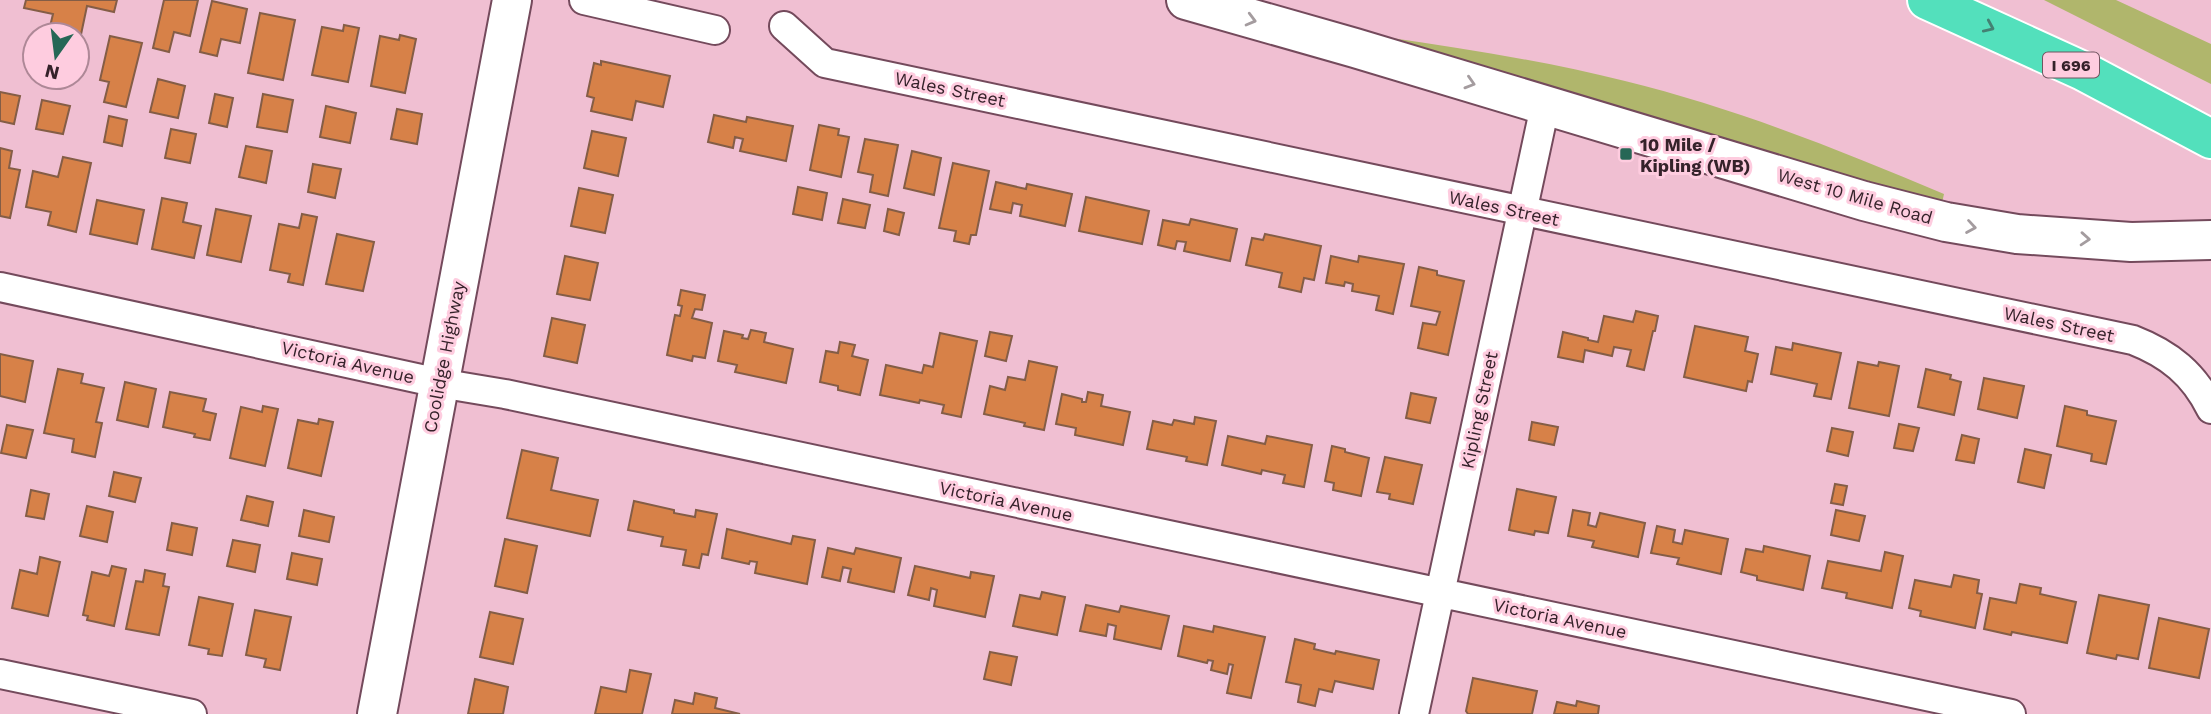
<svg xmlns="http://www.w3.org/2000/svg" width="2211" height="714" viewBox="0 0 2211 714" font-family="'Work Sans',sans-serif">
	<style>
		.green { fill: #b0b66c }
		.building { fill: #d78148; stroke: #845d46; stroke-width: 2 }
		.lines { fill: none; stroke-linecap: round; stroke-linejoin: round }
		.street-casing { stroke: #744a5c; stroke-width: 32 }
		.secondary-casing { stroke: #744a5c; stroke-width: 42 }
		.highway-casing { stroke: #fff; stroke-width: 42 }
		.street { stroke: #fff; stroke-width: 28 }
		.secondary { stroke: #fff; stroke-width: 38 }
		.highway { stroke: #53e0bc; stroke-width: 38 }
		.oneway { stroke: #a49c9f }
		.oneway2 { stroke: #448173 }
		.poi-dot { fill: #266756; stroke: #feccdf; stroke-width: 2.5 }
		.labels { text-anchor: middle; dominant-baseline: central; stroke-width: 6; stroke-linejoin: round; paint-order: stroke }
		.shield { fill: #feccdf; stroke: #715560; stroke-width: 2 }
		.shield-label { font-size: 16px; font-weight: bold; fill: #35222a }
		.street-label { font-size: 18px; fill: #35222a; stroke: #feccdf }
		.poi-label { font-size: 18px; font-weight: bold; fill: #35222a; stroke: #feccdf; text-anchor: start }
	</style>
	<rect width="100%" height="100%" fill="#f0bfd2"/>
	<path class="green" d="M2044,0H2116L2211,44V84Z
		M1385,37C1466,49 1546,61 1625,81C1735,108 1840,150 1944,194L1942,203L1889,190L1384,41Z"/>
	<path class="building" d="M26,0H117L114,12L87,6L79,44L77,35H48L53,14L24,8Z
		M164,0H198L190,36L174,32L169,52L153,48Z
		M212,1L247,9L240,43L221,39L217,56L200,52Z
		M260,13L295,20L283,80L248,73Z
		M344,25L359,28L348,82L312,75L322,27L343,31Z
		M400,35L416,39L405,93L371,86L380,36L399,40Z
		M110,36L142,43L126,107L104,102L109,82L100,80Z
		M601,61L670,76L663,107L636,101L632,120L591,111L594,98L587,96L588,91L594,63L601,65Z
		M158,79L185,86L178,118L150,112Z
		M0,92L20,96L14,124L0,121Z
		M215,94L233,98L227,127L209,123Z
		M263,94L293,100L287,132L257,127Z
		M42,100L70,106L63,134L36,129Z
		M326,106L356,113L350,143L320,137Z
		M397,109L422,114L417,144L391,139Z
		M714,115L746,122L747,117L793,126L786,161L740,151L743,139L735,137L733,148L708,142Z
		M109,116L127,120L122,146L104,142Z
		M819,125L839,129L838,135L849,137L841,177L810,170Z
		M171,129L196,134L190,163L165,158Z
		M592,131L626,138L618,176L584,168Z
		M865,139L898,145L888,196L870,192L873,175L858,172Z
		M246,146L272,151L266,183L239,177Z
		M0,148L12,151L9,168L20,170L10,218L0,216Z
		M912,151L941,158L934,195L904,188Z
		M63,157L91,163L76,232L48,225L51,212L26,207L33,171L58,177Z
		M953,163L989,171L976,235H971L969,244L954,241L956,231L939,228Z
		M313,164L341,169L335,198L308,192Z
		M996,182L1026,189L1027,184L1072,194L1065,226L1020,216L1022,205L1013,203L1011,213L990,209Z
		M798,187L827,193L822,220L793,214Z
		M579,188L613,195L605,233L571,226Z
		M1086,197L1149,211L1142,244L1079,231Z
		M162,198L187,203L183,222L201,226L194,258L152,249Z
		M843,199L870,205L865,228L838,223Z
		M97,200L144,210L137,244L90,234Z
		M216,209L251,216L241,262L207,255Z
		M888,209L904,213L899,235L884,231Z
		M302,214L317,217L303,285L288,282L290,274L270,270L279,224L299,228Z
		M1191,219L1237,229L1230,261L1184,251L1186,242L1177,241L1175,249L1158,245L1163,220L1189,225Z
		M337,234L374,242L363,291L326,284Z
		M1265,234L1321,246L1314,280L1304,278L1301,292L1279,287L1282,273L1246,265L1252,238L1263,240Z
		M565,256L598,263L590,300L557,294Z
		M1331,256L1358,262L1359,256L1404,264L1393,314L1376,310L1379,296L1352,291L1353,284L1345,282L1344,286L1326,283Z
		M1419,267L1437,271V275L1464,281L1448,355L1418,348L1423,323L1436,325L1440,312L1411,306Z
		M681,290L705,295L702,310L695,309L692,318L712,323L705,358L693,356L692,361L667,355L675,315L680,316L682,306L678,305Z
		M1636,311L1658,316L1655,331H1653L1644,370L1627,366L1631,350L1614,347L1612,356L1585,350L1583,362L1558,357L1563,332L1588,338V340L1598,342L1604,316L1633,322Z
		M552,318L585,325L577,363L544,356Z
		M1695,326L1748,337L1745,351L1758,354L1752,382L1748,381L1746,391L1684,377Z
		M751,330L766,333L764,342L793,349L786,383L735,372L737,365L718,361L724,331L743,335L742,338L748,339Z
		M990,332L1012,336L1006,361L985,356Z
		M940,333L977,341L961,417L942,413L944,405L920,400L919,403L880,395L886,365L922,373L924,365L933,367Z
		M840,342L855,345L852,356L868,360L860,395L838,390V386L820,382L826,351L838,353Z
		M1793,343L1841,353L1831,399L1814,396L1817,384L1771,374L1776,347L1792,350Z
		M0,354L33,361L25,402L0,396Z
		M1029,361L1057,367L1044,430L1024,426L1025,423L984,414L990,386L1005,390L1008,377L1025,380Z
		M1858,362L1878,366L1879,362L1899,366L1889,416L1849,408Z
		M58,369L83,374L81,383L104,388L96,422L102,423L95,457L72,452L74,439L44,433Z
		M1926,369L1951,375L1950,379L1961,382L1954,415L1918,407Z
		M1984,378L2024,386L2017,418L1978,409Z
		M125,382L156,389L148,427L117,420Z
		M170,392L206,399L203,411L216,414L210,440L194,437L195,434L163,427Z
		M1088,392L1103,395L1101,406L1130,412L1123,445L1075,435L1076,428L1056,424L1062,394L1082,399V402H1086Z
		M1411,393L1436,398L1430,423L1406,418Z
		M263,406L278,409L265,466L230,458L241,407L262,412Z
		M2065,406L2087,411V415L2116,421L2106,464L2091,461L2092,454L2057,446Z
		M1195,417L1216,421L1207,465L1186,461L1187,457L1147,449L1153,421L1172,425L1174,420L1194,424Z
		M319,419L333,422L321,476L288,468L298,420L318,424Z
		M1532,422L1558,427L1554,445L1529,440Z
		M1899,424L1919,428L1913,451L1894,448Z
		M7,425L33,430L26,458L1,453Z
		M1832,428L1853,432L1848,456L1827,451Z
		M1962,435L1979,439L1974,463L1956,460Z
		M1228,436L1265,444L1267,436L1312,445L1304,487L1283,483L1285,475L1262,470L1261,474L1222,465Z
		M1332,446L1345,449V452L1369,458L1361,496L1333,490L1334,483L1325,481Z
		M2025,449L2051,455L2044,488L2018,482Z
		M522,450L558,458L551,490L598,500L590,536L507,518Z
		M1385,457L1422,465L1413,504L1389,499L1390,494L1377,492Z
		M114,472L141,478L135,502L109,496Z
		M1835,484L1847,486L1843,505L1831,503Z
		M1517,489L1556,497L1548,533L1535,531L1534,535L1509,530Z
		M31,490L49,494L44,519L26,516Z
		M247,496L273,502L268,526L241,520Z
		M634,501L674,510V513L695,517L696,510L717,514L708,555L702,554L699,568L683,565L686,550L661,546L663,537L628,530Z
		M87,506L113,512L107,542L80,536Z
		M304,510L334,517L329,542L299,536Z
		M1573,510L1590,513L1588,525L1596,527L1600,513L1645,523L1638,557L1592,547L1594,541L1568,536Z
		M1836,510L1865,516L1859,541L1831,535Z
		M172,523L197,528L192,555L167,550Z
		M1657,526L1675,530L1673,542L1682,544L1685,530L1728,539L1721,574L1677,564L1679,558L1651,553Z
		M727,529L791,544L793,536L815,540L807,584L755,573L757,562L750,561L749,564L722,558Z
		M505,539L537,546L527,593L495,586Z
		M233,540L260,545L255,572L227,566Z
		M1764,546L1810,556L1803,590L1757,580V576L1741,572L1746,549L1763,552Z
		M828,548L854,554L856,548L901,558L894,592L848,582L851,569L843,567L840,581L822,577Z
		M1885,552L1903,556L1892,608L1846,598L1847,593L1822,588L1828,561L1881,571Z
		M292,553L322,559L317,585L287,579Z
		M40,557L60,562L48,616L12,608L20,570L37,574Z
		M112,566L126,569L114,626L87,620L88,616L83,615L92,572L109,576Z
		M915,566L970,578L971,572L994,576L985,617L934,606L937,590L931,588L929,600L908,595Z
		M145,570L165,574L163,586L169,587L159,635L126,629L136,581L143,582Z
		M1954,575L1979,580L1977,593L1982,594L1975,628L1920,616L1921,611L1909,608L1915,580L1951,587Z
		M2020,584L2041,588L2040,594L2076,602L2067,643L2012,632L2011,635L1984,629L1990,598L2016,603Z
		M1042,592L1065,597L1057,635L1013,626L1020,595L1040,599Z
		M2099,595L2149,605L2138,659L2117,655L2116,659L2087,653Z
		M199,597L233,604L222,656L208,654L209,649L189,645Z
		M1086,605L1119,612L1121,606L1169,616L1161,649L1114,639L1116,626L1108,624L1106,636L1080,631Z
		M255,610L291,617L280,670L264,667L266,659L246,655Z
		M490,612L523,619L513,664L480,657Z
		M2159,618L2209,629L2199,678L2149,668Z
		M1184,626L1213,632L1214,626L1265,637L1251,698L1227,693L1233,665L1229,664L1227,674L1211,670L1213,661L1208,660L1207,663L1178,656Z
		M1295,639L1315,644L1314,649L1335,654L1336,651L1379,660L1373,689L1335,681L1332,692L1319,689L1315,706L1298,702L1301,685L1286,682Z
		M990,652L1017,657L1011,685L984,679Z
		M630,670L651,674L642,714H595L601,687L626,692Z
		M1473,678L1537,691L1532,714H1468L1466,711Z
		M475,679L508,687L503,714H468Z
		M695,693L717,698L715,708L740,714H672L675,700L693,704Z
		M1577,701L1599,706L1598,714H1554L1557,702L1576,706Z"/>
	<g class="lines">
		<g class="street-casing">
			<path id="street" d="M584,0L715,30
				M784,26L825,63L2133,340C2169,354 2194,374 2211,409
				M0,287L439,383L505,394L2011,714
				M0,674L192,714
				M1414,714L1545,106"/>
		</g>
		<g class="secondary-casing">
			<path id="secondary" d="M1186,0L1355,48L1864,201L1946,222L2017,234L2131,242L2211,240
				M377,714L512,0"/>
		</g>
		<g class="highway-casing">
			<path id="highway" d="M1927,0L2083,71L2211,139"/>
		</g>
		<use href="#street" class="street"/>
		<use href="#secondary" class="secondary"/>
		<use href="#highway" class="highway"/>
	</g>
	<defs><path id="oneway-chevron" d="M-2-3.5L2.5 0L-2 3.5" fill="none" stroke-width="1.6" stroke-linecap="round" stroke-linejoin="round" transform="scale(1.75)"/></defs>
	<g class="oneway">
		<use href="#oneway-chevron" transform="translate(1251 20) rotate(15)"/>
		<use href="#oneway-chevron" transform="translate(1470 83) rotate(17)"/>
		<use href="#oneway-chevron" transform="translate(1971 227) rotate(9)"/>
		<use href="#oneway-chevron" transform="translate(2085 239) rotate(4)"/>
	</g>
	<use class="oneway2" href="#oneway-chevron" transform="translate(1989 27) rotate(24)"/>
	<rect class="poi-dot" x="1619" y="147" width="14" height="14" rx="3.5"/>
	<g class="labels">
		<rect class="shield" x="2043" y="52.5" width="56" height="25" rx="5"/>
		<g class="shield-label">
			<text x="2071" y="65">I 696</text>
		</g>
		<g class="street-label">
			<text transform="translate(950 89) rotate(12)">Wales Street</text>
			<text transform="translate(1855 196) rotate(16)">West 10 Mile Road</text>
			<text transform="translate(1504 208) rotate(12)">Wales Street</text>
			<text transform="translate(2059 324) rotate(12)">Wales Street</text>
			<text transform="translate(444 357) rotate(-79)">Coolidge Highway</text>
			<text transform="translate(348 362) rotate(13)">Victoria Avenue</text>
			<text transform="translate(1479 410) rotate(-78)">Kipling Street</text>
			<text transform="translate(1006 501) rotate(12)">Victoria Avenue</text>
			<text transform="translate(1560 618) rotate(12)">Victoria Avenue</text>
		</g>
		<g class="poi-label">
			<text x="1640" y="144">10 Mile /<tspan x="1640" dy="21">Kipling (WB)</tspan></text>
		</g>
	</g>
	<g transform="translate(56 56) rotate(194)"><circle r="33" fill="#feccdf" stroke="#ae8897" stroke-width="2"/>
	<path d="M0-5L12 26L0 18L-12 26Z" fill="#266756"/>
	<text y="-10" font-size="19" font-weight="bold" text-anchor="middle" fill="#35222a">N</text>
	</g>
</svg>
